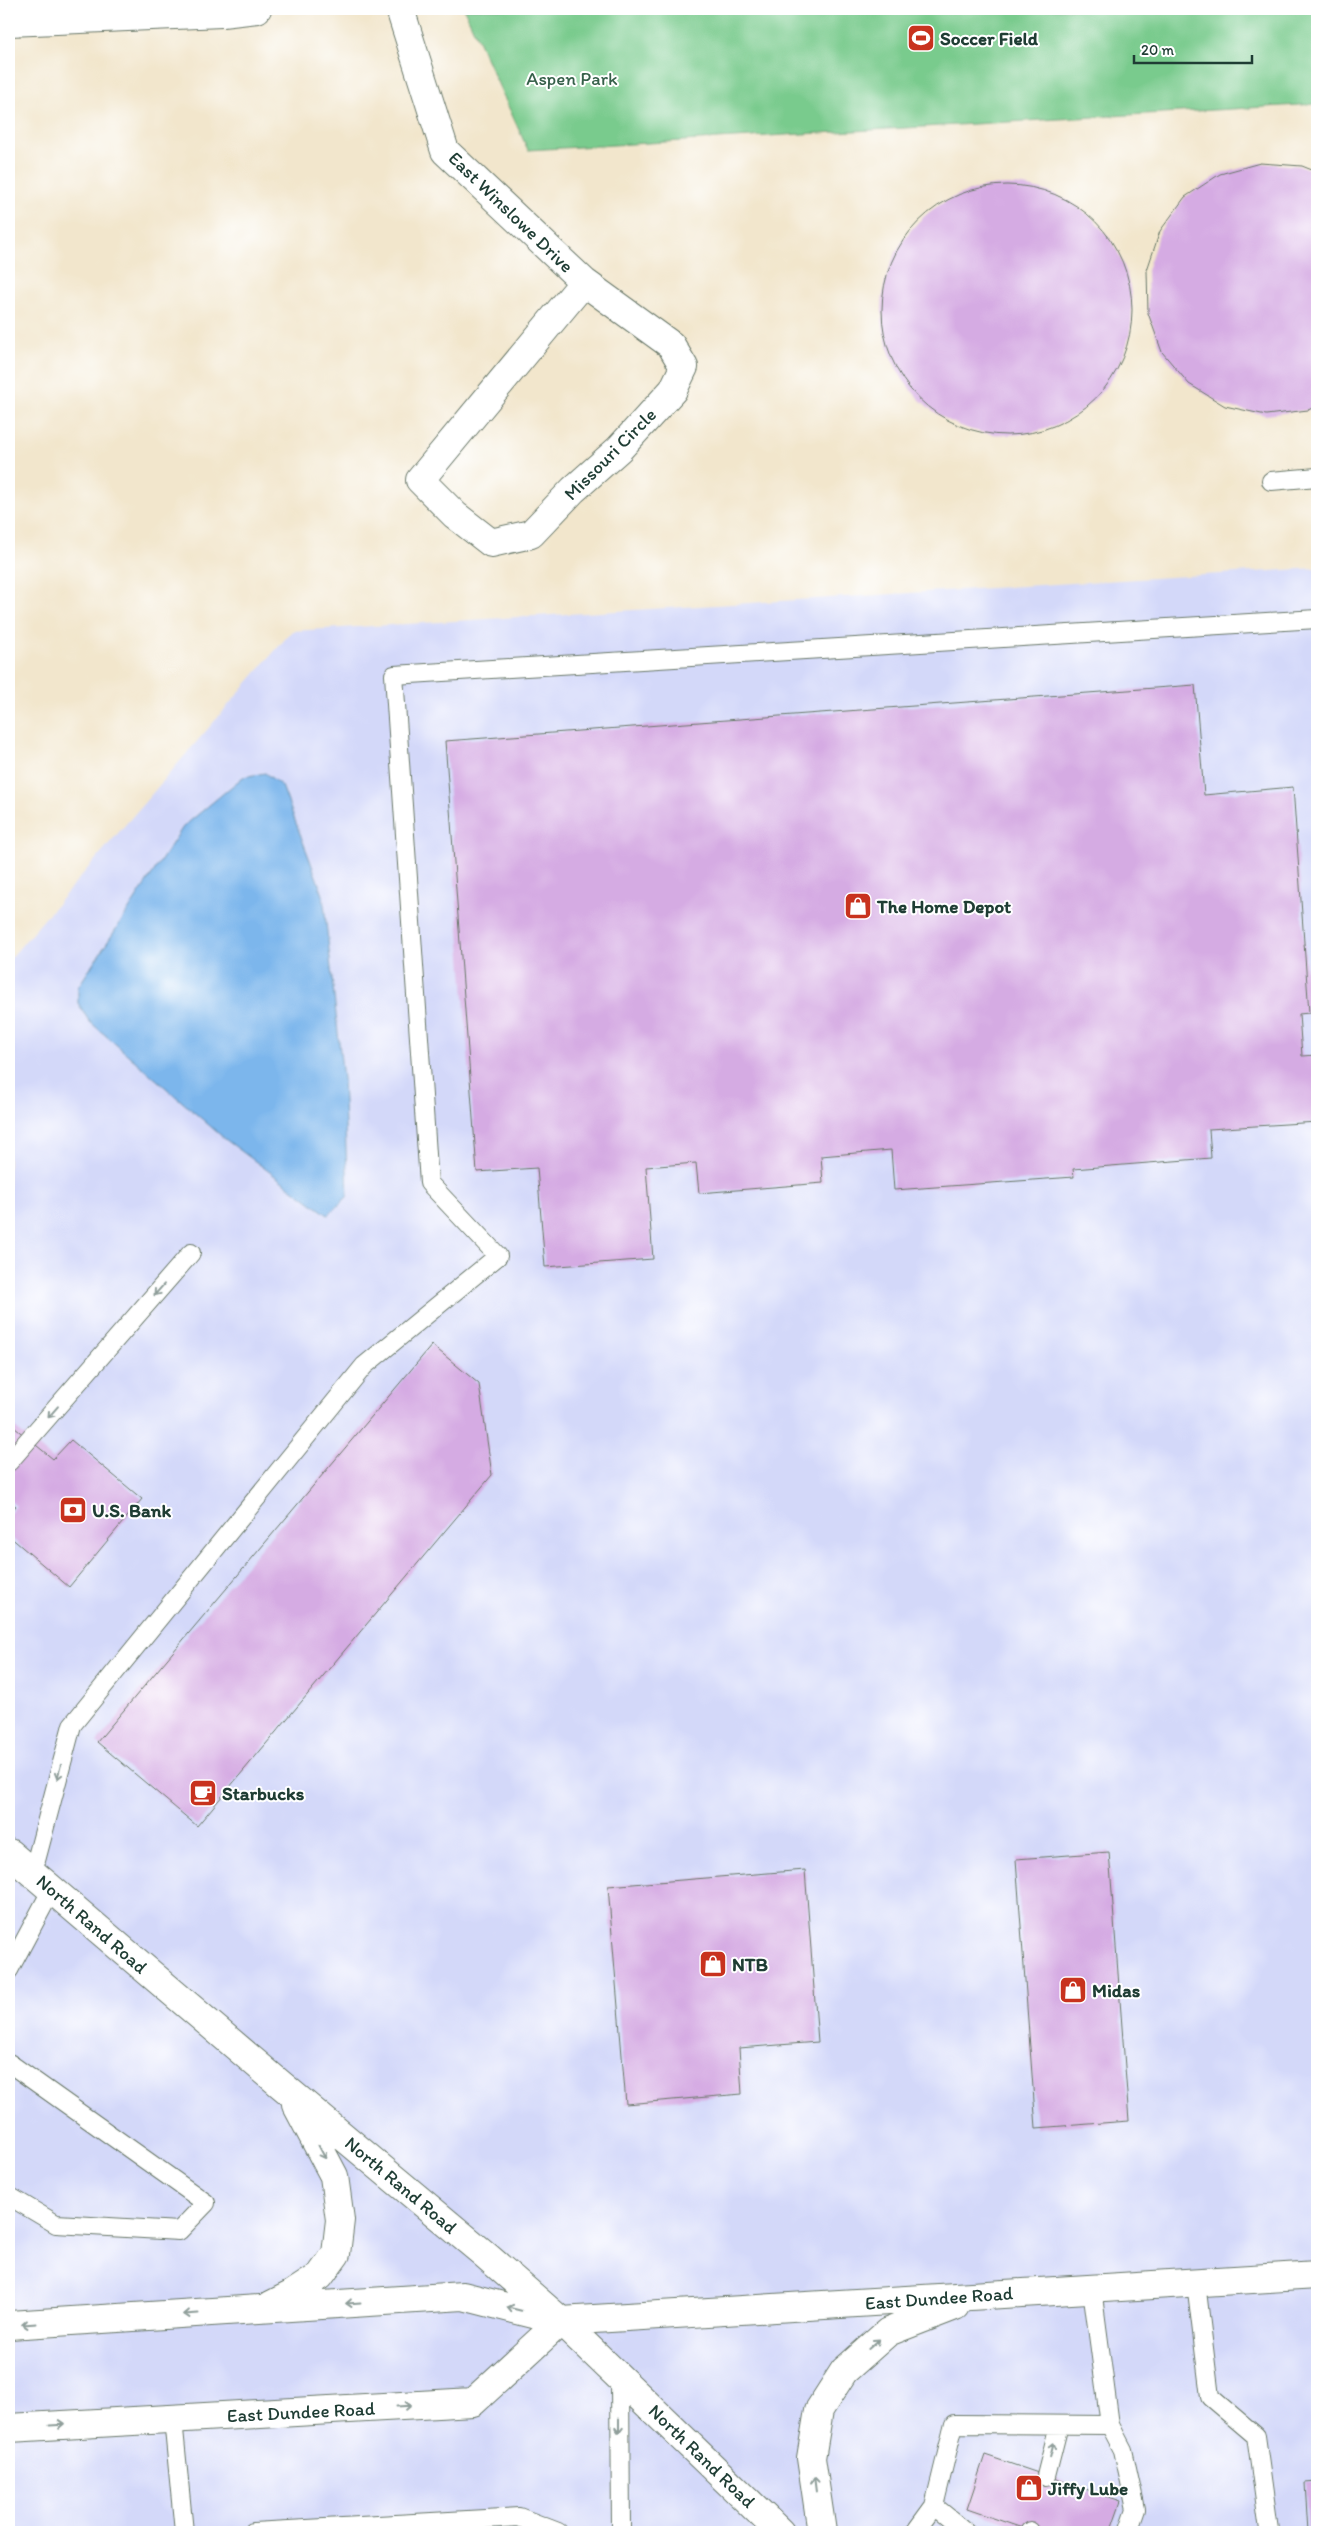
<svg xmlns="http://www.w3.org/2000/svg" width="1326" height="2541" viewBox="0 0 1326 2541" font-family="Itim,sans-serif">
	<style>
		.built { fill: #d3d8f9 }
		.green { fill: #79cb8d; stroke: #4c8460 }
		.water { fill: #7bb6ec; stroke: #4d7a90 }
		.building { fill: #d5abe3 }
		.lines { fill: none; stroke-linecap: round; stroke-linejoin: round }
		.lane-casing { stroke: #697869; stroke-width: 20 }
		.street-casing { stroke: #697869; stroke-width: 30 }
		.primary-casing { stroke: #697869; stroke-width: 30 }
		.lane { stroke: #fff; stroke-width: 18 }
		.street { stroke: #fff; stroke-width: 28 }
		.primary { stroke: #fff; stroke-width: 28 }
		.oneway { stroke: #8f9e9a }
		.labels { text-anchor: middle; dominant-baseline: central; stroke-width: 4; stroke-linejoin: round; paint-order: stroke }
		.poi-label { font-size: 19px; font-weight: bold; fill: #1f3d34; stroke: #fff; text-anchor: start }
		.park-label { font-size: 19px; fill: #36604a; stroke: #fff }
		.street-label { font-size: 19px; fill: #1f3d34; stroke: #fff }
	</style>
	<rect width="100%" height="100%" fill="#fff"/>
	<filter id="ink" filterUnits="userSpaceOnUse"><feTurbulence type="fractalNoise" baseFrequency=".02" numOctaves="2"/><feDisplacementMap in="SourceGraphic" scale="10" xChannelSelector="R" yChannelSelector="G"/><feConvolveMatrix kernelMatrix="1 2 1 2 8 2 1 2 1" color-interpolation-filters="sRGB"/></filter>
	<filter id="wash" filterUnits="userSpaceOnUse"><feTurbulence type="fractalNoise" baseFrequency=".0096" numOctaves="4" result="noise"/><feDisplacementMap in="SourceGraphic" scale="20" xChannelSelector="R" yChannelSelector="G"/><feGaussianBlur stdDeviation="1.12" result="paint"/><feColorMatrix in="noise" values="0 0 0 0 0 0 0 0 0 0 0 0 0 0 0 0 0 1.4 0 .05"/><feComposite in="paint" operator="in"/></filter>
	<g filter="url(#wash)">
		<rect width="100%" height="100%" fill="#f2e6cc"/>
		<path class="built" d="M1317,568V2532H9V960L292,631Z"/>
		<path class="green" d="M464,9H1317V104L528,150Z"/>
		<path class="water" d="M265,773L282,786L323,895L343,1079L348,1196L328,1215L225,1139L89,1021L78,1003V987L183,827L243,777Z"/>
		<g id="blocks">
			<path class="building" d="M1260,163L1302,166L1317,172V406L1308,410L1266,415L1225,406L1189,384L1162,352L1148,313L1147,270L1160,231L1185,197L1220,174Z
				M882 310a125 125 0 1 1 250 0a125 125 0 1 1-250 0Z
				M1195,685L1204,795L1293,787L1309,1013L1299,1014L1302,1056L1317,1055V1122L1209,1129L1211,1158L1073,1169L1074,1177L894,1190L891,1150L821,1156L823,1183L699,1193L696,1163L646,1167L653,1259L545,1267L537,1168L477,1172L445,741Z
				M432,1345L479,1384L492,1475L197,1826L97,1742Z
				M9,1423L53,1459L71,1440L142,1499L69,1587L9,1536V1514L16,1506L9,1500Z
				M1109,1852L1129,2121L1036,2128L1016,1859Z
				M805,1870L818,2042L739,2048L742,2094L626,2104L608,1886Z
				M985,2455L1121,2501L1110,2532H1034L967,2509Z
				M1317,2482V2532H1308L1305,2483Z"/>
		</g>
	</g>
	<g filter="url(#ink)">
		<use href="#blocks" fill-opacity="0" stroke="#697869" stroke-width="1"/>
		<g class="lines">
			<g class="lane-casing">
				<path id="lane" d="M1271,481L1317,477
					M9,1462L191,1253
					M33,1872L72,1725L364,1366L498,1256L429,1183L394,675L1317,619
					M9,1970L51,1891
					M9,2063L206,2203L179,2231L56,2224L9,2196
					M1196,2283L1210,2397L1256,2436L1269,2530L1268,2532
					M620,2377L621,2532
					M173,2419L184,2532
					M1110,2425L1123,2450L1136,2509L1128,2532
					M1046,2476L1059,2425
					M934,2506L966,2532
					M253,2532L519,2517L558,2532
					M915,2532L934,2506L954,2424L1110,2425L1092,2289
					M1029,2532L1030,2531"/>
			</g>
			<g class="street-casing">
				<path id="street" d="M400,9L445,151L584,282L420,480L455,515L491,543L531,534L573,490L619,449L673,390L684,367L671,345L584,282
					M9,22L222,13L257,9"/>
			</g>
			<g class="primary-casing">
				<path id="primary" d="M9,1853L279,2083L483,2253L561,2321L780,2532
					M271,2305L291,2295L320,2276L336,2254L340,2220L334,2176L296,2104
					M9,2325L463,2296L561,2321L1317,2275
					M9,2428L473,2402L561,2321
					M822,2532L811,2458L819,2410L844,2371L888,2332L955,2306"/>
			</g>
			<use href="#lane" class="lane"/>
			<use href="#street" class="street"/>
			<use href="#primary" class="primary"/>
		</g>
		<defs><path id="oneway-shaft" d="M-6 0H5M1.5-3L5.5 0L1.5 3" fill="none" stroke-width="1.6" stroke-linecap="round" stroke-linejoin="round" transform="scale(1.25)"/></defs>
		<g class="oneway">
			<use href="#oneway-shaft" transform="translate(159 1290) rotate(131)"/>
			<use href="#oneway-shaft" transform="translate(53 1412) rotate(131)"/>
			<use href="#oneway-shaft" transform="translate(59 1772) rotate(105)"/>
			<use href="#oneway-shaft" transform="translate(322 2152) rotate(62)"/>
			<use href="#oneway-shaft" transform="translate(353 2303) rotate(176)"/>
			<use href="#oneway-shaft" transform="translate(514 2309) rotate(-166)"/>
			<use href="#oneway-shaft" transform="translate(191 2314) rotate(176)"/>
			<use href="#oneway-shaft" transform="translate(29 2324) rotate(176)"/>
			<use href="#oneway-shaft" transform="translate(874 2344) rotate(-41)"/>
			<use href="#oneway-shaft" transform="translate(404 2406) rotate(-3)"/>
			<use href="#oneway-shaft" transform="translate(57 2425) rotate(-3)"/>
			<use href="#oneway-shaft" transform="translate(619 2426) rotate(90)"/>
			<use href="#oneway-shaft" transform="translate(1052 2450) rotate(-76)"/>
			<use href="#oneway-shaft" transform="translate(815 2484) rotate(-97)"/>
		</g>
	</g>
	<defs>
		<g id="stadium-square" transform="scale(1.4375)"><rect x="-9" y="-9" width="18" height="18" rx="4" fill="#c8321e" stroke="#fff"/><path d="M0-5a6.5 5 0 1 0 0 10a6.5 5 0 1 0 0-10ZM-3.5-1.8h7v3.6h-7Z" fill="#fff"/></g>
		<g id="shop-square" transform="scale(1.4375)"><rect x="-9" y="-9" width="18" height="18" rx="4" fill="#c8321e" stroke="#fff"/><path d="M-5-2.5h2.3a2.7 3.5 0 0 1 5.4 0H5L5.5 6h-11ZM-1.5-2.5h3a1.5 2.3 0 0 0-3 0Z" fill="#fff"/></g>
		<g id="bank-square" transform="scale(1.4375)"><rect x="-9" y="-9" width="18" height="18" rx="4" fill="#c8321e" stroke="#fff"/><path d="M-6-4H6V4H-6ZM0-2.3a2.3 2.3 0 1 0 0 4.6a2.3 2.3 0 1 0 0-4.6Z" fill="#fff"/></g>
		<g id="cafe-square" transform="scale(1.4375)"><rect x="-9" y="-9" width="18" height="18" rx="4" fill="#c8321e" stroke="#fff"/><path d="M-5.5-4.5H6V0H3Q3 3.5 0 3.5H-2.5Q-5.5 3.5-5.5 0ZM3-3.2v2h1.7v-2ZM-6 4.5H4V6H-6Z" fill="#fff"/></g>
	</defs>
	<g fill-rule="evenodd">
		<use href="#stadium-square" x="921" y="38"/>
		<use href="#shop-square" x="858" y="906"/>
		<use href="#bank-square" x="73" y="1510"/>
		<use href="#cafe-square" x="203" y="1793"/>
		<use href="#shop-square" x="713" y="1964"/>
		<use href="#shop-square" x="1073" y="1990"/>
		<use href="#shop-square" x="1029" y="2488"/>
	</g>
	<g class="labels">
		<g class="poi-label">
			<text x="940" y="38">Soccer Field</text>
			<text x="877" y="906">The Home Depot</text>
			<text x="92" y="1510">U.S. Bank</text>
			<text x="222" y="1793">Starbucks</text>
			<text x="732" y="1964">NTB</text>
			<text x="1092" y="1990">Midas</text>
			<text x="1048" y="2488">Jiffy Lube</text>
		</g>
		<g class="park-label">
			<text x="572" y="78">Aspen Park</text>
		</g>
		<g class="street-label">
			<text transform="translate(511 212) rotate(44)">East Winslowe Drive</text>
			<text transform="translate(610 454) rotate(-45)">Missouri Circle</text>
			<text transform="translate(92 1924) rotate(41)">North Rand Road</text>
			<text transform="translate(401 2185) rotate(40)">North Rand Road</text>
			<text transform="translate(939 2298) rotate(-4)">East Dundee Road</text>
			<text transform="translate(301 2412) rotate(-3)">East Dundee Road</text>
			<text transform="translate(702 2456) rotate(44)">North Rand Road</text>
		</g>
	</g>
	<rect width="1326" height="2541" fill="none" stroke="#fff" stroke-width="30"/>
	<path d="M1134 55v8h118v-8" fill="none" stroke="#1f3d34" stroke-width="2.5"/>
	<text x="1141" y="55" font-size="15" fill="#1f3d34" stroke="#ffffff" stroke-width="4" paint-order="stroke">20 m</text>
</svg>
